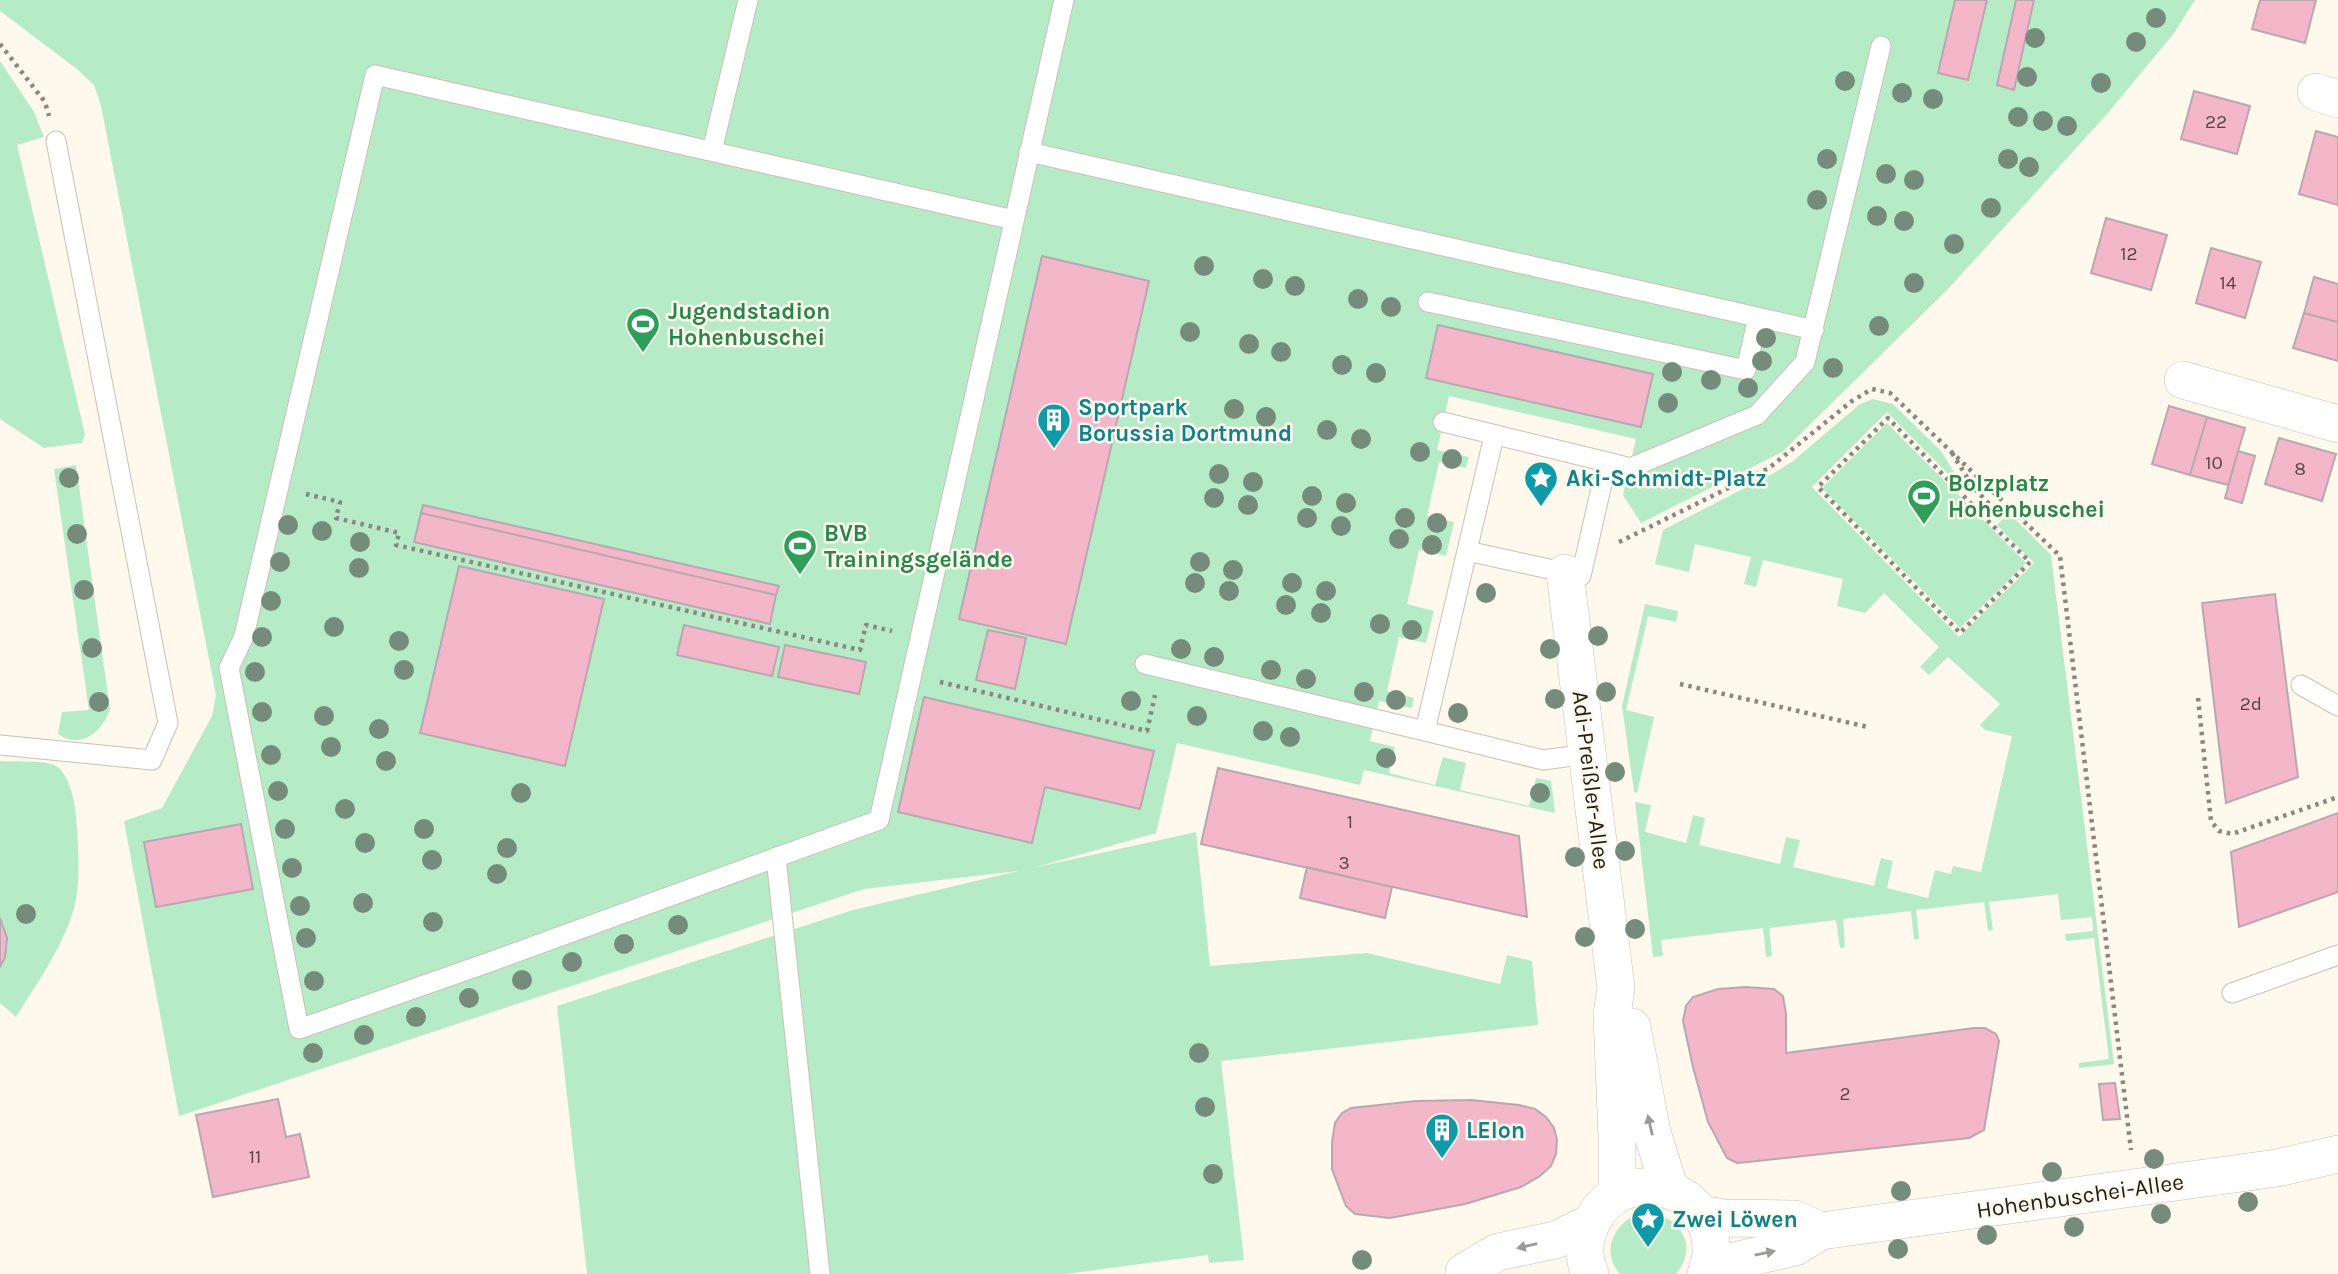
<svg xmlns="http://www.w3.org/2000/svg" width="2338" height="1274" viewBox="0 0 2338 1274" font-family="Karla,sans-serif">
	<style>
		.green { fill: #b6ebc8 }
		.building { fill: #f4b7ca; stroke: #b9a9ae; stroke-width: 2 }
		.lines { fill: none; stroke-linecap: round; stroke-linejoin: round }
		.service-casing { stroke: #c9c1b4; stroke-width: 21 }
		.minor-casing { stroke: #c9c1b4; stroke-width: 38 }
		.path { stroke: #8b877f; stroke-width: 4.5; stroke-dasharray: 3.5 5; stroke-linecap: butt }
		.service { stroke: #fff; stroke-width: 19 }
		.minor { stroke: #fff; stroke-width: 37 }
		.tree { fill: #768c7a }
		.oneway { fill: #9b9a98 }
		.labels { text-anchor: middle; dominant-baseline: central; stroke-width: 5; stroke-linejoin: round; paint-order: stroke }
		.number-label { font-size: 19px; fill: #564446 }
		.leisure-label { font-size: 23px; font-weight: bold; fill: #27864d; stroke: #fef8ed; text-anchor: start }
		.culture-label { font-size: 23px; font-weight: bold; fill: #0d838f; stroke: #fef8ed; text-anchor: start }
		.street-label { font-size: 23px; fill: #211e1a; stroke: #fef8ed }
	</style>
	<rect width="100%" height="100%" fill="#fef8ed"/>
	<path class="green" d="M0,0H2195L2174,33L2108,113L1948,289L1782,452L1641,523L1623,495L1636,439L1449,396L1437,450L1469,457L1466,468L1439,462L1427,516L1454,522L1446,556L1419,550L1407,604L1434,611L1426,643L1399,637L1387,691L1414,698L1412,708L1379,701L1370,741L1395,747L1389,773L1435,785L1443,757L1466,763L1460,790L1529,806L1536,778L1551,781L1555,813L1364,770L1360,785L1177,743L1156,833L1033,868L1196,832L1210,966L1367,953L1500,984L1507,955L1532,961L1538,1025L1221,1061L1244,1260L1209,1263L1208,1255L1066,1274H587L557,1006L853,910L1018,871L864,889L179,1116L124,821L162,808L212,716L216,695L101,106L94,85L77,69L0,11Z
		M0,61L34,112L44,137L17,145L85,435L82,443L44,448L0,419Z
		M1873,399L1893,404L1941,451L1967,493L1887,412L1812,487L1959,637L2034,563L1997,525L2009,513L2051,555L2114,1064L2079,1068V1063L2109,1059L2094,938L2066,941L2065,934L2093,931L2092,917L2061,920L2058,894L1989,902L1993,930L1988,931L1984,902L1916,910L1919,939H1914L1911,911L1843,919L1845,947L1840,948L1836,920L1769,928L1772,956L1766,957L1763,928L1661,940L1663,956L1653,957L1635,802L1651,805L1645,832L1686,843L1693,815L1705,818L1699,845L1780,864L1786,837L1800,840L1793,867L1874,886L1881,858L1893,861L1887,888L1928,898L1935,870L1951,874L1953,866L1981,872L2012,736L1985,730L1980,725L2000,704L1948,657L1929,675L1920,667L1939,647L1884,593L1865,613L1837,606L1843,579L1763,560L1756,587L1744,584L1751,557L1695,544L1689,572L1655,564L1663,530L1774,473L1793,461L1860,404Z
		M1887,423L2026,563L1960,628L1822,488Z
		M76,465L110,710C102,732 80,750 58,734L62,712L89,710L54,469Z
		M1645,604L1678,611L1676,622L1648,616L1626,710L1654,717L1637,793L1634,792L1622,706Z
		M0,761C14,762 41,760 54,765C69,771 75,802 76,817C78,842 80,867 77,892C73,933 37,983 16,1017L0,1003V967L5,957L7,938L0,918Z
		M1642,1212C1677,1212 1701,1244 1676,1274H1620C1599,1250 1616,1221 1642,1212Z"/>
	<path class="building" d="M1955,0H1987L1968,80L1938,73Z
		M2016,0H2034L2014,90L1997,85Z
		M2260,0H2316L2305,43L2252,29Z
		M2194,91L2250,106L2237,154L2181,139Z
		M2316,131L2338,137V205L2299,194Z
		M2106,218L2167,235L2151,290L2091,273Z
		M2211,248L2261,262L2245,318L2196,303Z
		M1042,256L1149,281L1066,644L959,619Z
		M2314,277L2338,284V322L2304,313Z
		M2304,313L2338,322V361L2293,348Z
		M1438,325L1653,374L1641,427L1426,378Z
		M2169,406L2207,417L2190,475L2152,464Z
		M2207,417L2245,428L2228,485L2190,475Z
		M2279,438L2336,454L2322,501L2265,484Z
		M2238,451L2255,456L2242,503L2225,498Z
		M423,505L779,586L776,595L421,513Z
		M421,513L776,595L770,624L414,542Z
		M459,566L604,599L565,766L420,733Z
		M2275,594L2298,777L2226,803L2202,603Z
		M684,625L779,647L772,676L677,655Z
		M988,630L1026,638L1015,689L976,680Z
		M785,645L866,662L859,694L778,677Z
		M924,697L1154,751L1140,809L1045,787L1032,843L898,812Z
		M1218,768L1519,836L1527,917L1201,844Z
		M2338,813V892L2239,927L2231,852Z
		M241,824L253,889L156,907L144,842Z
		M1307,867L1392,887L1385,918L1300,898Z
		M0,918L7,938L5,957L0,967Z
		M1746,987L1774,989L1783,996L1786,1014V1053L1974,1028H1985L1996,1034L1999,1041L1984,1130L1969,1138L1748,1162L1737,1163L1727,1158L1708,1122L1693,1067L1683,1021L1686,1006L1693,997L1718,989Z
		M2115,1083L2120,1119L2103,1120L2099,1084Z
		M278,1099L286,1137L300,1134L309,1177L213,1197L196,1115Z
		M1471,1100L1519,1105L1535,1109L1546,1117L1554,1128L1557,1140L1556,1154L1551,1166L1540,1176L1521,1187L1465,1204L1390,1218L1355,1214L1346,1206L1332,1169V1142L1335,1123L1342,1113L1351,1108L1416,1101Z"/>
	<g class="lines">
		<g class="service-casing">
			<path id="service" d="M712,151L748,0
				M1029,152L1814,330
				M1014,220L375,75L244,636L229,668L299,1029L487,963L879,820L1064,0
				M1428,302L1746,370L1758,317
				M1443,422L1607,462L1581,576L1467,551L1494,436
				M1607,462L1630,468L1757,415L1805,362L1881,46
				M1145,664L1425,731L1467,551
				M2301,685L2338,706
				M1425,731L1543,760L1587,754
				M0,745L152,760L168,723L56,141
				M776,857L820,1274
				M2232,993L2338,955"/>
		</g>
		<g class="minor-casing">
			<path id="minor" d="M2316,92L2338,99
				M2183,380L2338,424
				M1565,573L1616,988L1612,1015L1617,1137V1194
				M1632,1027L1652,1132L1670,1190
				M1701,1214L1723,1218L1794,1219L1821,1231
				M1464,1272L1498,1252L1555,1240L1591,1223
				M1590,1274C1584,1261 1583,1245 1588,1232C1611,1160 1714,1179 1711,1253C1711,1260 1708,1267 1706,1274
				M1708,1274L1734,1261L1795,1247L1821,1231L2277,1168L2338,1154"/>
		</g>
		<path class="path" d="M0,44L45,102L49,116
			M1952,453L1973,487L1994,509L1985,518L1888,418L1818,487L1960,633L2030,562L1985,518
			M306,494L340,502L336,518L399,533L396,545L860,650L866,625L892,631
			M1619,542L1769,468L1852,401L1872,389L1890,393L2060,556L2131,1150
			M940,682L1147,731L1155,695
			M1680,684L1868,727
			M2198,698L2211,821L2219,831L2232,834L2338,797"/>
		<use href="#service" class="service"/>
		<use href="#minor" class="minor"/>
	</g>
	<g class="tree">
		<circle cx="2156" cy="18" r="10"/>
		<circle cx="2035" cy="38" r="10"/>
		<circle cx="2136" cy="42" r="10"/>
		<circle cx="2027" cy="77" r="10"/>
		<circle cx="1845" cy="81" r="10"/>
		<circle cx="2101" cy="83" r="10"/>
		<circle cx="1902" cy="93" r="10"/>
		<circle cx="1933" cy="99" r="10"/>
		<circle cx="2018" cy="117" r="10"/>
		<circle cx="2043" cy="121" r="10"/>
		<circle cx="2067" cy="126" r="10"/>
		<circle cx="1827" cy="159" r="10"/>
		<circle cx="2008" cy="159" r="10"/>
		<circle cx="2029" cy="167" r="10"/>
		<circle cx="1886" cy="174" r="10"/>
		<circle cx="1914" cy="180" r="10"/>
		<circle cx="1817" cy="200" r="10"/>
		<circle cx="1991" cy="208" r="10"/>
		<circle cx="1877" cy="216" r="10"/>
		<circle cx="1904" cy="221" r="10"/>
		<circle cx="1954" cy="244" r="10"/>
		<circle cx="1204" cy="266" r="10"/>
		<circle cx="1263" cy="279" r="10"/>
		<circle cx="1914" cy="283" r="10"/>
		<circle cx="1295" cy="286" r="10"/>
		<circle cx="1358" cy="299" r="10"/>
		<circle cx="1391" cy="307" r="10"/>
		<circle cx="1879" cy="326" r="10"/>
		<circle cx="1190" cy="332" r="10"/>
		<circle cx="1766" cy="338" r="10"/>
		<circle cx="1249" cy="344" r="10"/>
		<circle cx="1281" cy="352" r="10"/>
		<circle cx="1762" cy="361" r="10"/>
		<circle cx="1342" cy="365" r="10"/>
		<circle cx="1833" cy="368" r="10"/>
		<circle cx="1672" cy="372" r="10"/>
		<circle cx="1376" cy="373" r="10"/>
		<circle cx="1711" cy="380" r="10"/>
		<circle cx="1748" cy="388" r="10"/>
		<circle cx="1668" cy="403" r="10"/>
		<circle cx="1234" cy="409" r="10"/>
		<circle cx="1266" cy="417" r="10"/>
		<circle cx="1327" cy="430" r="10"/>
		<circle cx="1361" cy="439" r="10"/>
		<circle cx="1420" cy="452" r="10"/>
		<circle cx="1452" cy="459" r="10"/>
		<circle cx="1219" cy="474" r="10"/>
		<circle cx="69" cy="478" r="10"/>
		<circle cx="1253" cy="482" r="10"/>
		<circle cx="1312" cy="496" r="10"/>
		<circle cx="1214" cy="498" r="10"/>
		<circle cx="1346" cy="503" r="10"/>
		<circle cx="1248" cy="505" r="10"/>
		<circle cx="1307" cy="518" r="10"/>
		<circle cx="1405" cy="518" r="10"/>
		<circle cx="1437" cy="523" r="10"/>
		<circle cx="288" cy="525" r="10"/>
		<circle cx="1341" cy="526" r="10"/>
		<circle cx="322" cy="531" r="10"/>
		<circle cx="77" cy="534" r="10"/>
		<circle cx="1399" cy="539" r="10"/>
		<circle cx="360" cy="542" r="10"/>
		<circle cx="1432" cy="545" r="10"/>
		<circle cx="280" cy="562" r="10"/>
		<circle cx="1200" cy="562" r="10"/>
		<circle cx="359" cy="568" r="10"/>
		<circle cx="1233" cy="570" r="10"/>
		<circle cx="1195" cy="583" r="10"/>
		<circle cx="1292" cy="583" r="10"/>
		<circle cx="84" cy="590" r="10"/>
		<circle cx="1229" cy="591" r="10"/>
		<circle cx="1326" cy="591" r="10"/>
		<circle cx="1486" cy="593" r="10"/>
		<circle cx="271" cy="601" r="10"/>
		<circle cx="1286" cy="605" r="10"/>
		<circle cx="1321" cy="613" r="10"/>
		<circle cx="1380" cy="624" r="10"/>
		<circle cx="334" cy="627" r="10"/>
		<circle cx="1412" cy="630" r="10"/>
		<circle cx="1598" cy="636" r="10"/>
		<circle cx="262" cy="637" r="10"/>
		<circle cx="399" cy="641" r="10"/>
		<circle cx="92" cy="648" r="10"/>
		<circle cx="1181" cy="649" r="10"/>
		<circle cx="1550" cy="649" r="10"/>
		<circle cx="1214" cy="657" r="10"/>
		<circle cx="404" cy="670" r="10"/>
		<circle cx="1271" cy="670" r="10"/>
		<circle cx="255" cy="672" r="10"/>
		<circle cx="1306" cy="679" r="10"/>
		<circle cx="1364" cy="692" r="10"/>
		<circle cx="1606" cy="692" r="10"/>
		<circle cx="1555" cy="699" r="10"/>
		<circle cx="1396" cy="700" r="10"/>
		<circle cx="1131" cy="701" r="10"/>
		<circle cx="99" cy="702" r="10"/>
		<circle cx="262" cy="712" r="10"/>
		<circle cx="1458" cy="713" r="10"/>
		<circle cx="324" cy="716" r="10"/>
		<circle cx="1197" cy="716" r="10"/>
		<circle cx="379" cy="729" r="10"/>
		<circle cx="1263" cy="731" r="10"/>
		<circle cx="1290" cy="737" r="10"/>
		<circle cx="331" cy="747" r="10"/>
		<circle cx="271" cy="755" r="10"/>
		<circle cx="1386" cy="758" r="10"/>
		<circle cx="386" cy="761" r="10"/>
		<circle cx="1615" cy="772" r="10"/>
		<circle cx="278" cy="791" r="10"/>
		<circle cx="521" cy="793" r="10"/>
		<circle cx="1540" cy="793" r="10"/>
		<circle cx="345" cy="809" r="10"/>
		<circle cx="285" cy="829" r="10"/>
		<circle cx="424" cy="829" r="10"/>
		<circle cx="365" cy="843" r="10"/>
		<circle cx="507" cy="848" r="10"/>
		<circle cx="1625" cy="851" r="10"/>
		<circle cx="1575" cy="857" r="10"/>
		<circle cx="432" cy="860" r="10"/>
		<circle cx="292" cy="868" r="10"/>
		<circle cx="497" cy="874" r="10"/>
		<circle cx="363" cy="903" r="10"/>
		<circle cx="300" cy="906" r="10"/>
		<circle cx="26" cy="914" r="10"/>
		<circle cx="433" cy="922" r="10"/>
		<circle cx="678" cy="925" r="10"/>
		<circle cx="1635" cy="929" r="10"/>
		<circle cx="1585" cy="937" r="10"/>
		<circle cx="306" cy="938" r="10"/>
		<circle cx="624" cy="944" r="10"/>
		<circle cx="572" cy="962" r="10"/>
		<circle cx="522" cy="980" r="10"/>
		<circle cx="314" cy="981" r="10"/>
		<circle cx="469" cy="998" r="10"/>
		<circle cx="416" cy="1017" r="10"/>
		<circle cx="364" cy="1035" r="10"/>
		<circle cx="313" cy="1053" r="10"/>
		<circle cx="1199" cy="1053" r="10"/>
		<circle cx="1205" cy="1107" r="10"/>
		<circle cx="2154" cy="1159" r="10"/>
		<circle cx="2052" cy="1172" r="10"/>
		<circle cx="1213" cy="1174" r="10"/>
		<circle cx="1901" cy="1191" r="10"/>
		<circle cx="2248" cy="1202" r="10"/>
		<circle cx="2161" cy="1214" r="10"/>
		<circle cx="2074" cy="1227" r="10"/>
		<circle cx="1987" cy="1235" r="10"/>
		<circle cx="1898" cy="1249" r="10"/>
		<circle cx="1362" cy="1260" r="10"/>
	</g>
	<defs><path id="oneway-solid" d="M-6-.8H1V-3.2L6.5 0L1 3.2V.8H-6Z" transform="scale(1.75)"/></defs>
	<g class="oneway">
		<use href="#oneway-solid" transform="translate(1650 1125) rotate(-103)"/>
		<use href="#oneway-solid" transform="translate(1527 1246) rotate(167)"/>
		<use href="#oneway-solid" transform="translate(1765 1253) rotate(-11)"/>
	</g>
	<defs>
		<g id="stadium-pin" transform="scale(1.75)"><path d="M0 17L-7.5 6A9.5 9.5 0 1 1 7.5 6Z" fill="#2e9e5b" stroke="#fef8ed"/><path d="M0-5a6.5 5 0 1 0 0 10a6.5 5 0 1 0 0-10ZM-3.5-1.8h7v3.6h-7Z" fill="#fff"/></g>
		<g id="building-pin" transform="scale(1.75)"><path d="M0 17L-7.5 6A9.5 9.5 0 1 1 7.5 6Z" fill="#0f9aa8" stroke="#fef8ed"/><path d="M-4-6H4V6H1V3H-1V6H-4ZM-2.5-4.3h1.7v1.8h-1.7ZM.8-4.3h1.7v1.8H.8ZM-2.5-1h1.7V.8h-1.7ZM.8-1h1.7V.8H.8Z" fill="#fff"/></g>
		<g id="sight-pin" transform="scale(1.75)"><path d="M0 17L-7.5 6A9.5 9.5 0 1 1 7.5 6Z" fill="#0f9aa8" stroke="#fef8ed"/><path d="M0-6L1.8-2.2L6-1.7L2.9 1.2L3.7 5.4L0 3.3L-3.7 5.4L-2.9 1.2L-6-1.7L-1.8-2.2Z" fill="#fff"/></g>
	</defs>
	<g fill-rule="evenodd">
		<use href="#stadium-pin" x="643" y="324"/>
		<use href="#building-pin" x="1054" y="420"/>
		<use href="#sight-pin" x="1541" y="478"/>
		<use href="#stadium-pin" x="1924" y="496"/>
		<use href="#stadium-pin" x="800" y="546"/>
		<use href="#building-pin" x="1442" y="1130"/>
		<use href="#sight-pin" x="1648" y="1219"/>
	</g>
	<g class="labels">
		<g class="number-label">
			<text x="2216" y="122">22</text>
			<text x="2129" y="254">12</text>
			<text x="2228" y="283">14</text>
			<text x="2214" y="463">10</text>
			<text x="2300" y="469">8</text>
			<text x="2251" y="704">2d</text>
			<text x="1350" y="822">1</text>
			<text x="1344" y="863">3</text>
			<text x="1845" y="1094">2</text>
			<text x="255" y="1157">11</text>
		</g>
		<g class="leisure-label">
			<text x="668" y="311">Jugendstadion<tspan x="668" dy="26">Hohenbuschei</tspan></text>
			<text x="1948" y="483">Bolzplatz<tspan x="1948" dy="26">Hohenbuschei</tspan></text>
			<text x="824" y="533">BVB<tspan x="824" dy="26">Trainingsgelände</tspan></text>
		</g>
		<g class="culture-label">
			<text x="1078" y="407">Sportpark<tspan x="1078" dy="26">Borussia Dortmund</tspan></text>
			<text x="1566" y="478">Aki-Schmidt-Platz</text>
			<text x="1466" y="1130">LEIon</text>
			<text x="1672" y="1219">Zwei Löwen</text>
		</g>
		<g class="street-label">
			<text transform="translate(1591 780) rotate(83)">Adi-Preißler-Allee</text>
			<text transform="translate(2080 1196) rotate(-8)">Hohenbuschei-Allee</text>
		</g>
	</g>
</svg>
